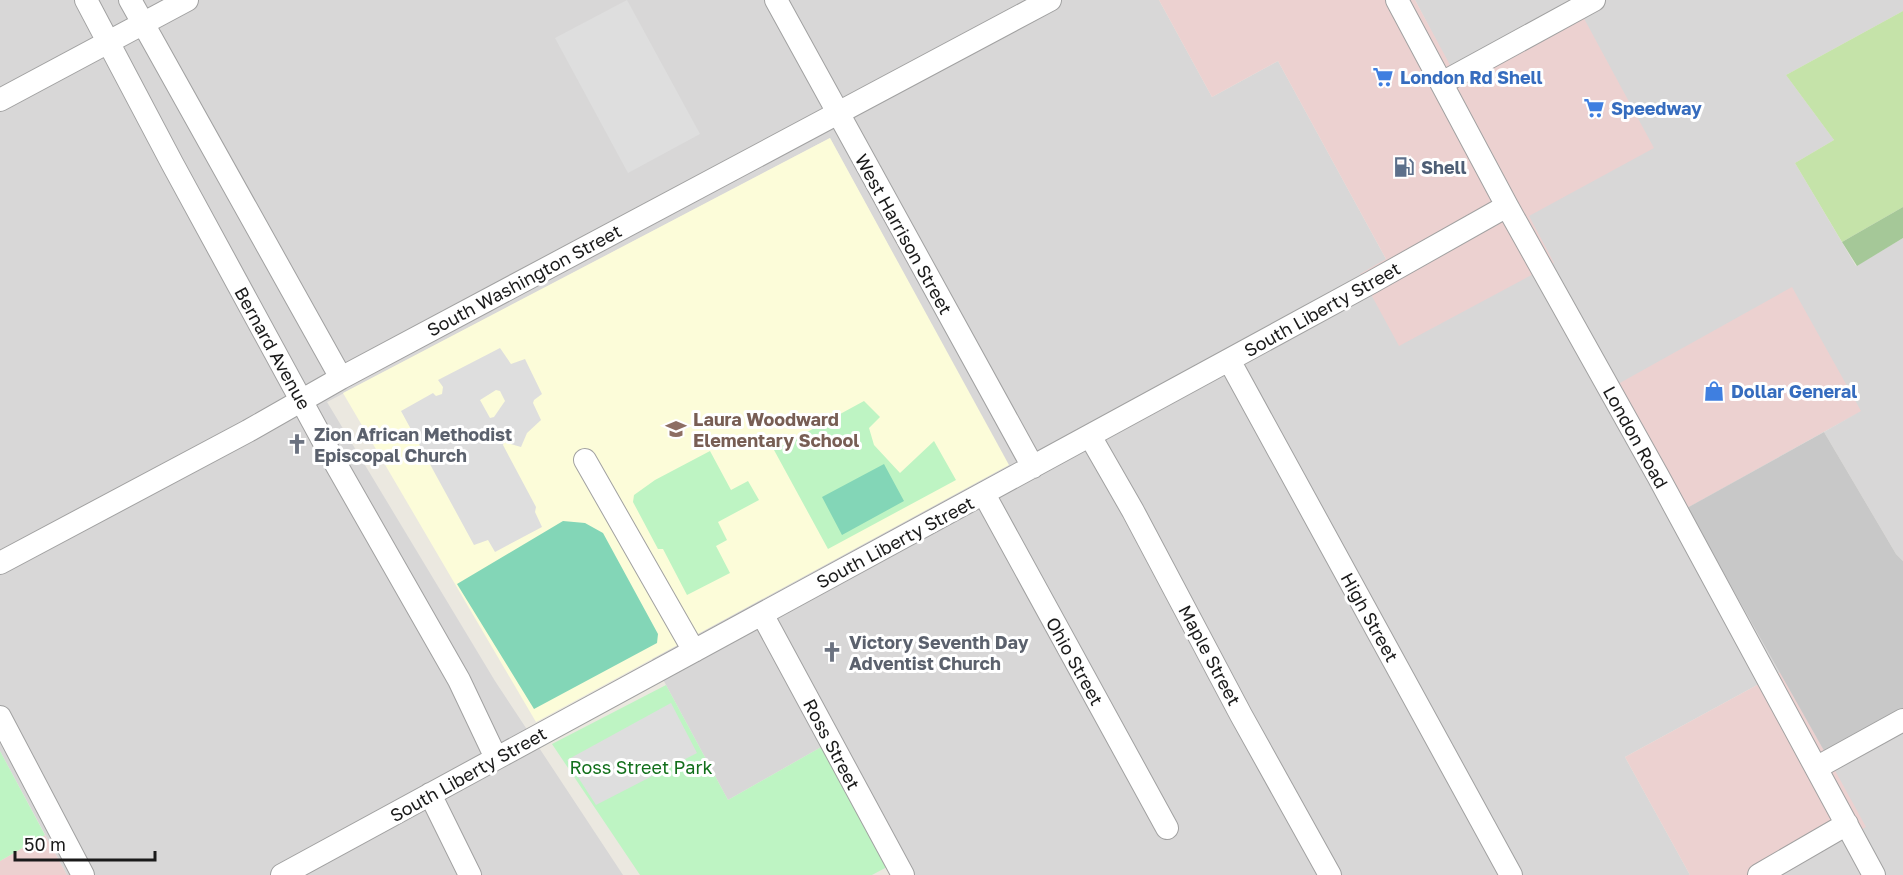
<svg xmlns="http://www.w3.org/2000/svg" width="1903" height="875" viewBox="0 0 1903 875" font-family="'Golos Text',sans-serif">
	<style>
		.residential { fill: #d8d7d7 }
		.commercial { fill: #ecd1d0 }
		.education { fill: #fcfcd9 }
		.religious { fill: #c8c8c8 }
		.grass { fill: #c5e3a9 }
		.forest { fill: #a5c898 }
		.park { fill: #bef4c3 }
		.pitch { fill: #83d6b7 }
		.parking { fill: #dedede; fill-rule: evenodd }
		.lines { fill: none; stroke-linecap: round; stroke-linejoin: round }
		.minor-casing { stroke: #a1a1a1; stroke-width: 24 }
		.minor { stroke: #fff; stroke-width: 22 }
		.labels { text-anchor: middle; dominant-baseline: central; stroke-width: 6; stroke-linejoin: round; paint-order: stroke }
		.shop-label { font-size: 18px; font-weight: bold; fill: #366cbe; stroke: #fff; text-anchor: start }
		.service-label { font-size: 18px; font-weight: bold; fill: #4e5e75; stroke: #fff; text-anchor: start }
		.street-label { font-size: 18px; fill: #1a1a1a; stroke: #fff }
		.education-label { font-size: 18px; font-weight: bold; fill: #785e54; stroke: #fff; text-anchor: start }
		.worship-label { font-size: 18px; font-weight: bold; fill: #5b616d; stroke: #fff; text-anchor: start }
		.park-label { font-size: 18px; fill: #126f1b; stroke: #fff }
	</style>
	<rect width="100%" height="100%" fill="#ebe8e0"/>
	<path class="residential" d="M0,0H1159L1212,97L1278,61L1386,259L1553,263L1415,0H1903V11L1786,75L1834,140L1795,163L1856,266L1903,238V561L1896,554L1824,432L1861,411L1687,508L1781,672L1625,757L1690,875H891L823,746L728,800L652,659L1008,465L830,138L327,402L495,681L623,875H67L0,751Z
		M1903,714V875H1779L1827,756Z"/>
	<path class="commercial" d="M1159,0H1415L1457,78L1580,11L1654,148L1529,216L1554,263L1399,346L1360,274L1386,259L1278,61L1212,97Z
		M1792,287L1861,411L1687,508L1618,384Z
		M1781,672L1866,827L1779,875H1690L1625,757Z
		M45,835L67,875H0V861Z"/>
	<path class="education" d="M830,138L1009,465L536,722L343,393Z"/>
	<path class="religious" d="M1824,432L1896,554L1903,561V714L1827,756L1687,508Z"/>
	<path class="grass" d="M1903,11V207L1842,242L1795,163L1834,140L1786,75Z"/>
	<path class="forest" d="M1903,207V238L1857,266L1842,242Z"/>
	<path class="park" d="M864,401L880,417L869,428L874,445L900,473L934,441L956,480L828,549L774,450Z
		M710,451L731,490L748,481L759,500L718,522L727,540L716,546L730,573L687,595L663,549H658L633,502L634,495L655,480Z
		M666,685L728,800L823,746L887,867L872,875H640L552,744Z
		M0,751L45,835L0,861Z"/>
	<path class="pitch" d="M884,464L904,501L842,535L822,497Z
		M563,521L585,523L603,533L658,634L657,643L534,709L457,584Z"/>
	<path class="parking" d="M627,0L700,134L628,173L555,38Z
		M500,348L511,364L525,359L542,394L534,400L533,403L541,420L527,433L521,447L504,442L503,445L536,507L535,512L542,527L495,552L488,540L474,545L401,411L433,393L436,396L442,394L443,387L438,380ZM496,390L500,391L505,401L494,417L490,418L480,400Z
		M671,703L697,753L596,805L567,760Z"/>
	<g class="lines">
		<g class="minor-casing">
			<path id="minor" d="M86,0L172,163L333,459L459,680L496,758
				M130,0L341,378
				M776,0L1033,467
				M1397,0L1507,206L1658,476L1874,875
				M1442,83L1594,0
				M0,100L187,0
				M1229,360L1511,875
				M1090,436L1133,511L1241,715L1330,875
				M585,460L694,651
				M984,494L1167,828
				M0,563L248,431L341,378L1050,0
				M762,614L903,875
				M0,717L83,875
				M1816,768L1903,720
				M430,794L470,875
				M282,875L1372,282L1507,206
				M1759,875L1847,824"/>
		</g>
		<use href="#minor" class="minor"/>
	</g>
	<defs>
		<g id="supermarket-bare" transform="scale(1.62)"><path d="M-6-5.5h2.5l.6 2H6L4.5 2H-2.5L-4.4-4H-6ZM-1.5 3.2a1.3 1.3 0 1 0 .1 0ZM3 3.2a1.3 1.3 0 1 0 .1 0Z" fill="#3f7fe0" stroke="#fff" stroke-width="2.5" paint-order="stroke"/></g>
		<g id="fuel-bare" transform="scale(1.62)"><path d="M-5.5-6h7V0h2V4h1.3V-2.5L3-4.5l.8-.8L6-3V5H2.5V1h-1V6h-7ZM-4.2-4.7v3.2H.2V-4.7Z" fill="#5c6f8a" stroke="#fff" stroke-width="2.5" paint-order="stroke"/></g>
		<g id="shop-bare" transform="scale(1.62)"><path d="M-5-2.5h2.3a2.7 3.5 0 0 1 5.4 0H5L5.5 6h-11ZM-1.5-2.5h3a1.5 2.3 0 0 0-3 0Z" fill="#3f7fe0" stroke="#fff" stroke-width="2.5" paint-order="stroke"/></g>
		<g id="school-bare" transform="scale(1.62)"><path d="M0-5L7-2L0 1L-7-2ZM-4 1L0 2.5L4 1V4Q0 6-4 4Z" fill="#8d6e63" stroke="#fff" stroke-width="2.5" paint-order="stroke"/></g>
		<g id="church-bare" transform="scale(1.62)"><path d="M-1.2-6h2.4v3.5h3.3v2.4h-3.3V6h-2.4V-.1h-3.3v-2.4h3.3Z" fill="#6b7280" stroke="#fff" stroke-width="2.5" paint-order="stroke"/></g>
	</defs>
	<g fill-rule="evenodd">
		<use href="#supermarket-bare" x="1383" y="77"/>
		<use href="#supermarket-bare" x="1594" y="108"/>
		<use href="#fuel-bare" x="1404" y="167"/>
		<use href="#shop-bare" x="1714" y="391"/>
		<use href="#school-bare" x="676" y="429"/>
		<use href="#church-bare" x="297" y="444"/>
		<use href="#church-bare" x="832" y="652"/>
	</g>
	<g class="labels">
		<g class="shop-label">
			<text x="1400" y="77">London Rd Shell</text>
			<text x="1611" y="108">Speedway</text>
			<text x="1731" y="391">Dollar General</text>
		</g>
		<g class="service-label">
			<text x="1421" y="167">Shell</text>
		</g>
		<g class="street-label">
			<text transform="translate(904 234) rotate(61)">West Harrison Street</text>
			<text transform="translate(524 280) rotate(-28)">South Washington Street</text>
			<text transform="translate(1322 309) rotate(-29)">South Liberty Street</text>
			<text transform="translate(273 348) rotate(61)">Bernard Avenue</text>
			<text transform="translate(1636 437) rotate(61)">London Road</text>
			<text transform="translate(895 542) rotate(-28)">South Liberty Street</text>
			<text transform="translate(1370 617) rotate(61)">High Street</text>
			<text transform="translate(1210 655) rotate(62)">Maple Street</text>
			<text transform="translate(1075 661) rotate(61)">Ohio Street</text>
			<text transform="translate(832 744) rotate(62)">Ross Street</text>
			<text transform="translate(468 774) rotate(-29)">South Liberty Street</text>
		</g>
		<g class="education-label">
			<text x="693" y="419">Laura Woodward<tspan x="693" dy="21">Elementary School</tspan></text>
		</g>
		<g class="worship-label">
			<text x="314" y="434">Zion African Methodist<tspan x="314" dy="21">Episcopal Church</tspan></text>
			<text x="849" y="642">Victory Seventh Day<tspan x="849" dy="21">Adventist Church</tspan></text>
		</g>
		<g class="park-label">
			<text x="641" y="767">Ross Street Park</text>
		</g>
	</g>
	<path d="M15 851v9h140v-9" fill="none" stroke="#1a1a1a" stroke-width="3"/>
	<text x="24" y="851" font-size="18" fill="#1a1a1a" stroke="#ffffff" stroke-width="4.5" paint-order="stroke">50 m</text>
</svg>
